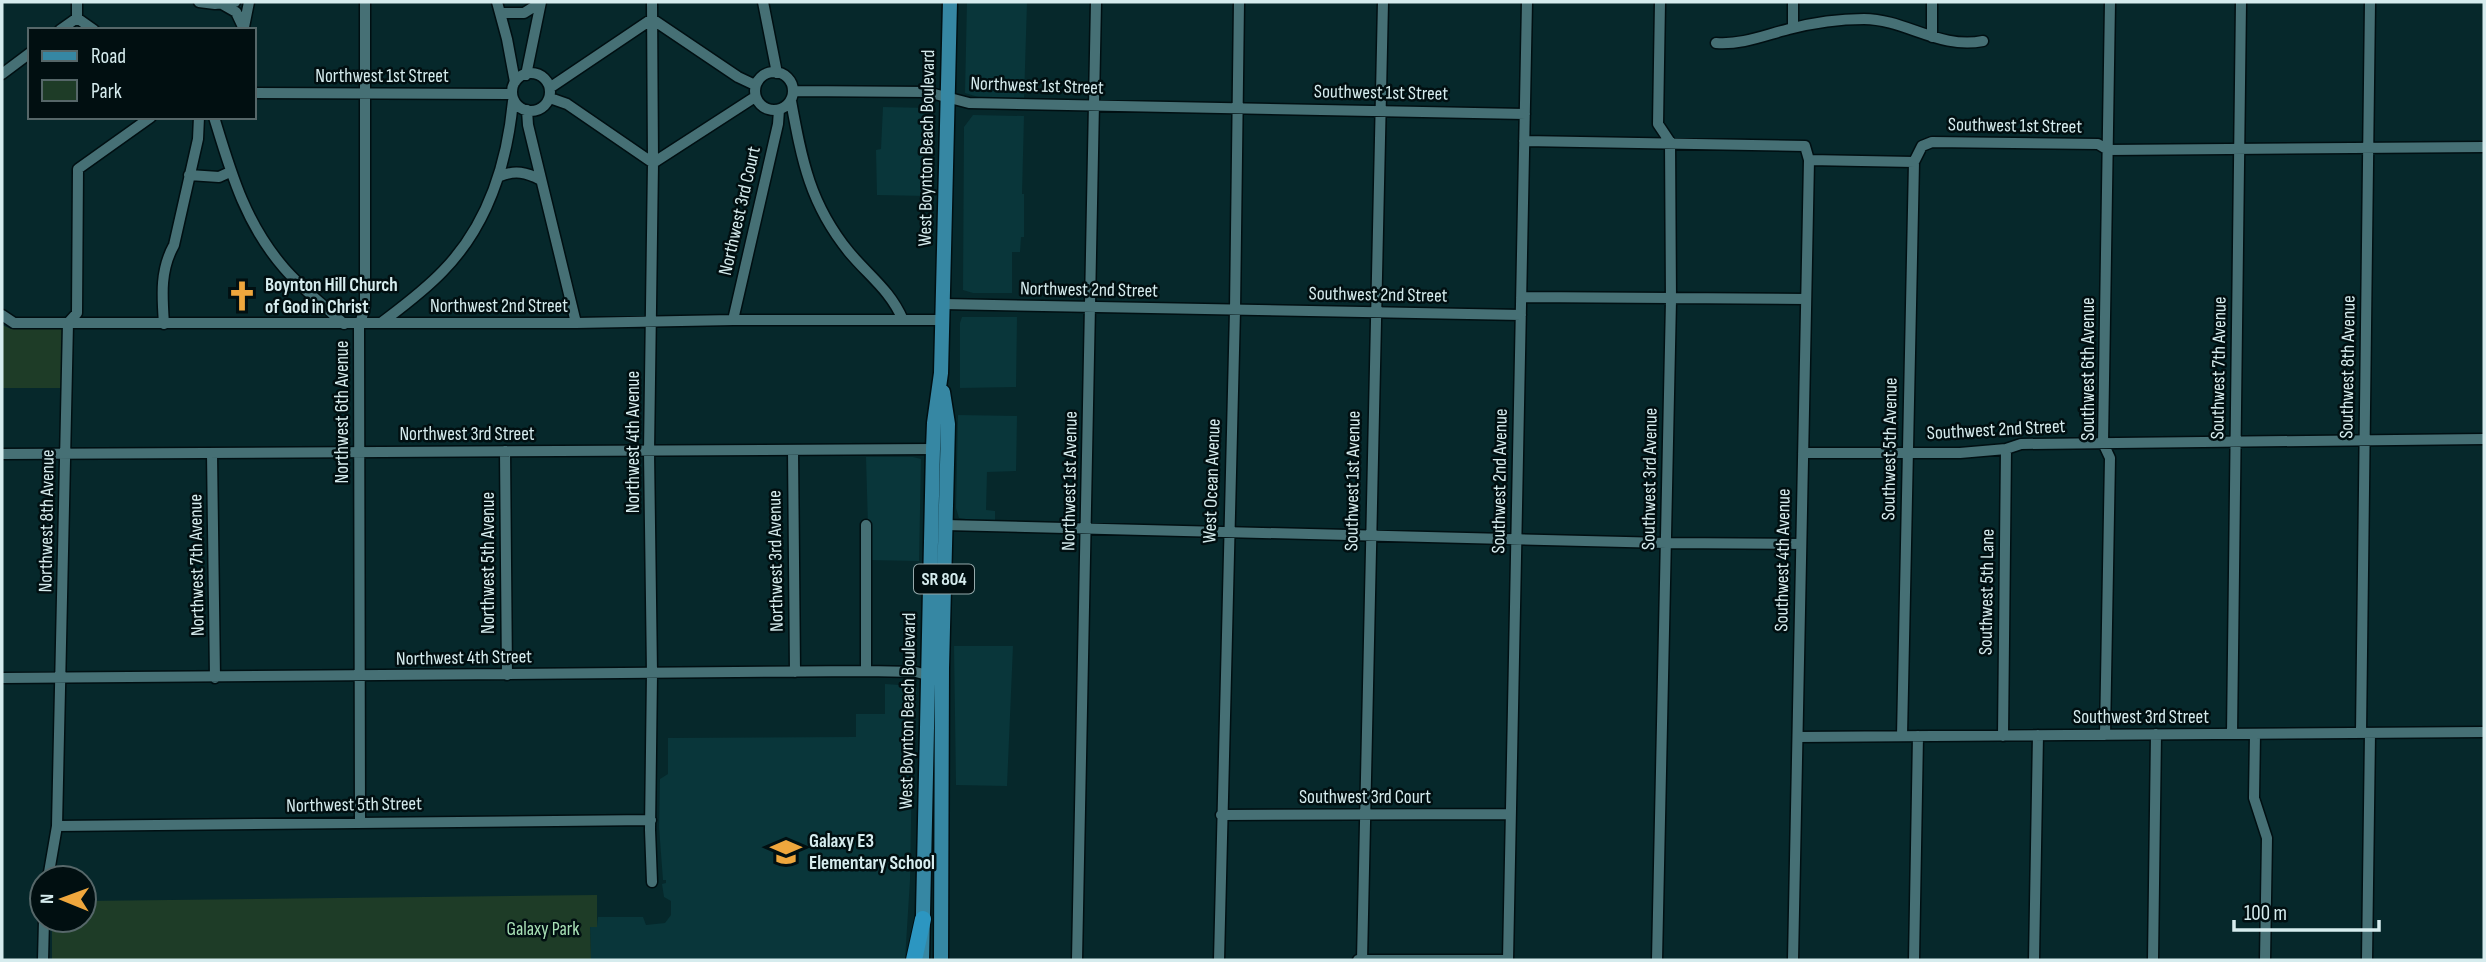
<svg xmlns="http://www.w3.org/2000/svg" width="2486" height="962" viewBox="0 0 2486 962" font-family="'Sofia Sans Condensed',sans-serif">
	<style>
		.built { fill: #09363a }
		.green { fill: #1e3c27 }
		.lines { fill: none; stroke-linecap: round; stroke-linejoin: round }
		.minor-casing { stroke: #000f12; stroke-width: 13 }
		.major-casing { stroke: #000f12; stroke-width: 17 }
		.highway-casing { stroke: #000f12; stroke-width: 18 }
		.minor { stroke: #467075; stroke-width: 10 }
		.major { stroke: #3687a3; stroke-width: 14 }
		.highway { stroke: #2c96c1; stroke-width: 16 }
		.labels { text-anchor: middle; dominant-baseline: central; stroke-width: 5; stroke-linejoin: round; paint-order: stroke }
		.shield { fill: #010f11; stroke: #96aaac; stroke-width: 2 }
		.shield-label { font-size: 18px; font-weight: bold; fill: #d6ecee }
		.street-label { font-size: 19px; fill: #d6ecee; stroke: #010f11 }
		.poi-label { font-size: 19px; font-weight: bold; fill: #d6ecee; stroke: #010f11; text-anchor: start }
		.park-label { font-size: 19px; fill: #a8e1b6; stroke: #010f11 }
	</style>
	<rect width="100%" height="100%" fill="#06282b"/>
	<path class="built" d="M967,2H1027L1024,100L985,99L965,93Z
		M883,107L929,108L927,196L877,195L876,150L881,149Z
		M973,115L1024,116L1022,194H1024V237H1021L1020,252H1012V293H973L963,290L964,127Z
		M962,317H1017L1016,387L960,388V323Z
		M958,415L1017,416L1016,471L987,472L986,510L995,511V523L959,518L956,508Z
		M866,457H913L921,459L919,561L869,560Z
		M954,646H1013L1007,786L956,785Z
		M885,684L914,686L917,688L912,767L910,880L905,960H591L590,927L597,926L598,917H643L646,925L665,923L671,915V901L664,897L662,884L666,883V880H663L659,827L660,779L668,774V738L856,737V714H885Z"/>
	<path class="green" d="M2,325L11,329H63V388H2Z
		M597,895V927H590L591,960H52V920H84V901Z"/>
	<g class="lines">
		<g class="minor-casing">
			<path id="minor" d="M199,2L215,4L235,2
				M497,2L507,39L515,82
				M763,2L777,73
				M222,4L236,12L244,29
				M501,13H524L540,3
				M77,18L94,30
				M77,18V2
				M244,27L249,2
				M1793,28V2
				M60,30L77,18
				M1932,37V2
				M1716,43C1742,45 1765,35 1789,29C1812,23 1840,19 1864,19C1905,19 1940,50 1983,41
				M755 91a19 19 0 1 1 38 0a19 19 0 1 1-38 0Z
				M512 92a19 19 0 1 1 38 0a19 19 0 1 1-38 0Z
				M2,74L30,53
				M526,75L541,2
				M551,87L652,19L738,77L755,85
				M794,91L927,92L969,103L1525,114
				M254,93L511,94
				M550,98L567,104L653,163L755,97
				M791,101C802,161 810,204 849,252C869,276 890,290 903,320
				M527,110L528,125L576,323
				M214,117C231,173 245,223 284,268C302,289 324,305 344,324
				M1524,141L1805,146L1809,160L1914,162L1922,146L1932,142L2098,144L2108,150L2484,147
				M189,175L219,177L230,172
				M500,176C515,170 526,172 541,180
				M1521,297L1806,299
				M943,304L1521,315
				M2,315L14,323H576L733,320H942
				M733,320L778,124L779,110
				M381,323C402,307 424,291 443,271C488,225 507,164 513,101
				M164,324C162,295 160,270 174,245L198,139L199,117
				M793,450L795,672
				M505,451L507,675
				M212,453L215,678
				M1803,453H1960L2006,449L2021,444L2484,439
				M2,454L933,449
				M866,525V671
				M945,525L1666,543L1801,544
				M2,678L866,671L916,672L927,675
				M2361,733L2370,2
				M2232,734L2241,2
				M2255,734L2254,798L2267,838L2265,960
				M2105,735L2110,458L2103,443L2110,2
				M1902,736L1914,162
				M2003,736L2006,449
				M1798,737L2484,732
				M1221,815L1510,814
				M360,823L359,328L365,306V2
				M57,826L651,820
				M48,878L57,826L68,323L77,313L78,169L151,117
				M652,882L650,830L652,673L649,452L653,163L652,2
				M43,960L44,920
				M1077,960L1096,2
				M1219,960L1235,310L1239,2
				M1358,960H1508
				M1362,960L1383,2
				M1508,960L1527,2
				M1657,960L1671,300L1670,142L1658,124L1660,2
				M1793,960L1809,160
				M1914,960L1918,736
				M2034,960L2038,735
				M2153,960L2156,734
				M2367,960L2370,733"/>
		</g>
		<g class="major-casing">
			<path id="major" d="M922,960L933,449L934,423L941,373L950,2
				M941,960L942,668L948,424L943,392"/>
		</g>
		<g class="highway-casing">
			<path id="highway" d="M914,960L923,919"/>
		</g>
		<use href="#minor" class="minor"/>
		<use href="#major" class="major"/>
		<use href="#highway" class="highway"/>
	</g>
	<defs>
		<g id="church-bare" transform="scale(2.415)"><path d="M-1.2-6h2.4v3.5h3.3v2.4h-3.3V6h-2.4V-.1h-3.3v-2.4h3.3Z" fill="#efa73d" stroke="#010f11" stroke-width="2.5" paint-order="stroke"/></g>
		<g id="school-bare" transform="scale(2.415)"><path d="M0-5L7-2L0 1L-7-2ZM-4 1L0 2.5L4 1V4Q0 6-4 4Z" fill="#efa73d" stroke="#010f11" stroke-width="2.5" paint-order="stroke"/></g>
	</defs>
	<g fill-rule="evenodd">
		<use href="#church-bare" x="242" y="296"/>
		<use href="#school-bare" x="786" y="852"/>
	</g>
	<g class="labels">
		<rect class="shield" x="914" y="564.5" width="60" height="29" rx="5"/>
		<g class="shield-label">
			<text x="944" y="579">SR 804</text>
		</g>
		<g class="street-label">
			<text x="382" y="76">Northwest 1st Street</text>
			<text transform="translate(1037 86) rotate(2)">Northwest 1st Street</text>
			<text transform="translate(1381 93) rotate(1)">Southwest 1st Street</text>
			<text transform="translate(2015 126) rotate(1)">Southwest 1st Street</text>
			<text transform="translate(927 148) rotate(-89)">West Boynton Beach Boulevard</text>
			<text transform="translate(740 211) rotate(-77)">Northwest 3rd Court</text>
			<text transform="translate(1089 290) rotate(1)">Northwest 2nd Street</text>
			<text transform="translate(1378 295) rotate(1)">Southwest 2nd Street</text>
			<text x="499" y="306">Northwest 2nd Street</text>
			<text transform="translate(2348 367) rotate(-89)">Southwest 8th Avenue</text>
			<text transform="translate(2219 368) rotate(-89)">Southwest 7th Avenue</text>
			<text transform="translate(2088 369) rotate(-90)">Southwest 6th Avenue</text>
			<text transform="translate(342 412) rotate(-90)">Northwest 6th Avenue</text>
			<text transform="translate(1996 430) rotate(-3)">Southwest 2nd Street</text>
			<text x="467" y="434">Northwest 3rd Street</text>
			<text transform="translate(633 442) rotate(-90)">Northwest 4th Avenue</text>
			<text transform="translate(1890 449) rotate(-89)">Southwest 5th Avenue</text>
			<text transform="translate(1650 479) rotate(-89)">Southwest 3rd Avenue</text>
			<text transform="translate(1070 481) rotate(-89)">Northwest 1st Avenue</text>
			<text transform="translate(1212 481) rotate(-88)">West Ocean Avenue</text>
			<text transform="translate(1353 481) rotate(-89)">Southwest 1st Avenue</text>
			<text transform="translate(1500 481) rotate(-89)">Southwest 2nd Avenue</text>
			<text transform="translate(47 521) rotate(-89)">Northwest 8th Avenue</text>
			<text transform="translate(1783 560) rotate(-89)">Southwest 4th Avenue</text>
			<text transform="translate(776 561) rotate(-91)">Northwest 3rd Avenue</text>
			<text transform="translate(488 563) rotate(-90)">Northwest 5th Avenue</text>
			<text transform="translate(197 565) rotate(-91)">Northwest 7th Avenue</text>
			<text transform="translate(1987 592) rotate(-89)">Southwest 5th Lane</text>
			<text transform="translate(464 658) rotate(-1)">Northwest 4th Street</text>
			<text transform="translate(908 711) rotate(-89)">West Boynton Beach Boulevard</text>
			<text x="2141" y="717">Southwest 3rd Street</text>
			<text x="1365" y="797">Southwest 3rd Court</text>
			<text transform="translate(354 805) rotate(-1)">Northwest 5th Street</text>
		</g>
		<g class="poi-label">
			<text x="265" y="285">Boynton Hill Church<tspan x="265" dy="22">of God in Christ</tspan></text>
			<text x="809" y="841">Galaxy E3<tspan x="809" dy="22">Elementary School</tspan></text>
		</g>
		<g class="park-label">
			<text x="543" y="929">Galaxy Park</text>
		</g>
	</g>
	<rect width="2486" height="962" fill="none" stroke="#d6ecee" stroke-width="7"/>
	<rect x="28" y="28" width="228" height="91" fill="#010f11" stroke="#566769" stroke-width="2"/>
	<rect x="42" y="51" width="35" height="10" fill="#3687a3" stroke="#566769" stroke-width="2"/>
	<text x="91" y="63" font-size="21" fill="#d6ecee">Road</text>
	<rect x="42" y="80" width="35" height="21" fill="#1e3c27" stroke="#566769" stroke-width="2"/>
	<text x="91" y="98" font-size="21" fill="#d6ecee">Park</text>
	<g transform="translate(63 899) rotate(271)"><circle r="33" fill="#010f11" stroke="#566769" stroke-width="2"/>
	<path d="M0-5L12 26L0 18L-12 26Z" fill="#efa73d"/>
	<text y="-10" font-size="19" font-weight="bold" text-anchor="middle" fill="#d6ecee">N</text>
	</g>
	<path d="M2234 920v10h145v-10" fill="none" stroke="#d6ecee" stroke-width="3.5"/>
	<text x="2244" y="920" font-size="21" fill="#d6ecee" stroke="#010f11" stroke-width="5" paint-order="stroke">100 m</text>
</svg>
